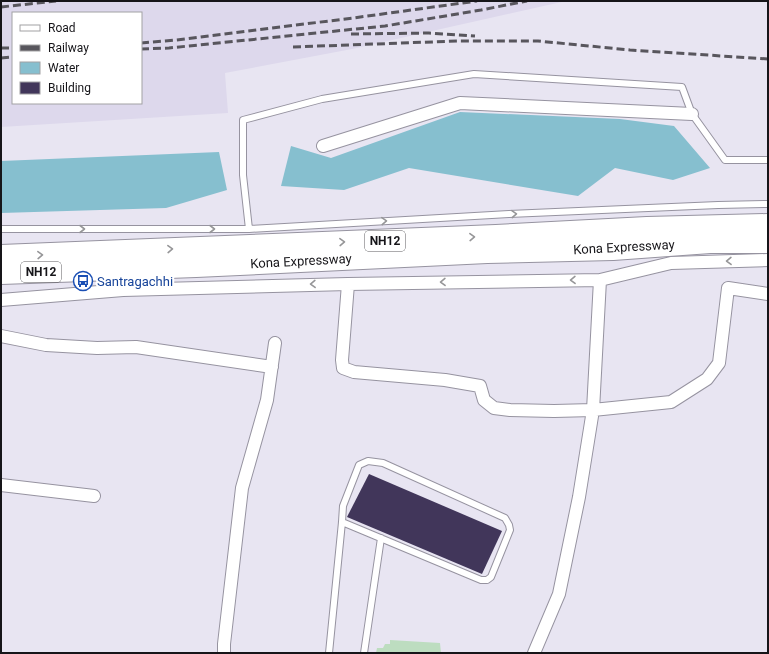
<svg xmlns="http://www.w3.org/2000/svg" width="769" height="654" viewBox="0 0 769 654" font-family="Roboto,sans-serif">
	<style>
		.built { fill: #ddd8ec; fill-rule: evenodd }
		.green { fill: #bdddc0 }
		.water { fill: #86bfcf }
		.building { fill: #41365a }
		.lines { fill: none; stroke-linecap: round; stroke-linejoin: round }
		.lane-casing { stroke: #9693a0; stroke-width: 8 }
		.street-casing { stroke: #9693a0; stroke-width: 14 }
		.highway-casing { stroke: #9693a0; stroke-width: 24 }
		.lane { stroke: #fff; stroke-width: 6 }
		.street { stroke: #fff; stroke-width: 12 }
		.highway { stroke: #fff; stroke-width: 22 }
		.rail { stroke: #58565d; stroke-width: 3; stroke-dasharray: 8 4; stroke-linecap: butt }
		.oneway { stroke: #969698 }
		.labels { text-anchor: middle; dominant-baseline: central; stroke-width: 4; stroke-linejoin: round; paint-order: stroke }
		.shield { fill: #fff; stroke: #5c5b5e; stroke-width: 1 }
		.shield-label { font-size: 12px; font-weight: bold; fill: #161519 }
		.street-label { font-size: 13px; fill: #161519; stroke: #fff }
		.transit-label { font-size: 13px; fill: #164399; stroke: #fff; text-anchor: start }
	</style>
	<rect width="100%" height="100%" fill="#e8e5f2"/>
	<path class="built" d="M1,1H566L352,49L225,73L228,113L1,127ZM13,13H141V103H13Z"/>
	<path class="green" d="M390,640L440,643L441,653H376L377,648H383L385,644H390Z"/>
	<path class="water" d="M460,112L620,119L674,126L710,168L673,180L615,168L578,196L409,168L344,190L281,186L291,146L331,158Z
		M219,152L227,190L166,208L1,213V161Z"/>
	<path class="building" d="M369,474L502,531L482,574L347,517Z"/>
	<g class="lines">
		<g class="lane-casing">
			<path id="lane" d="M1,229H249L509,214L718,205L768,204
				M249,229L243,175V120L322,99L474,74L682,87L692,114L725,160H768
				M329,653L342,522L343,506L359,465L368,461L383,463L505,518L509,525L510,530L491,577L487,580H481L342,522
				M364,653L381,538"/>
		</g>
		<g class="street-casing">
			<path id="street" d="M323,146L460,103L692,114
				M348,284L342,360L343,368L354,372L445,380L480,386L484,400L494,408L510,410L554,411L593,410L671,402L707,379L719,363L728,288L768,294
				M1,300L123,290L348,284L600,280L671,263L768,260
				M1,336L46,345L97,348L136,347L272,367
				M1,485L94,496
				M224,653V644L242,488L267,400L275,343
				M534,653L559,594L579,497L593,410L600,280"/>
		</g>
		<g class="highway-casing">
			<path id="highway" d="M1,256L496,236L647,228L768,225
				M1,273L196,266L487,252L613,249L710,242H768"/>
		</g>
		<use href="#lane" class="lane"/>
		<use href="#street" class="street"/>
		<use href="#highway" class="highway"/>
		<path class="rail" d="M1,7L56,1
			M351,34L429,33L475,36
			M141,43L176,40L353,18L477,1
			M293,47L457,41H538L630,50L768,59
			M1,48H13
			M141,49L169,48L385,26L481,10L527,1
			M1,58L13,57"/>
	</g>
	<defs><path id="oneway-chevron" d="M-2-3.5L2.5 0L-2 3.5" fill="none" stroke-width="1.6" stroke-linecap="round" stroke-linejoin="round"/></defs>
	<g class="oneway">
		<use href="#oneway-chevron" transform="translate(514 214) rotate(-3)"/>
		<use href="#oneway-chevron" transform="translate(384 221) rotate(-3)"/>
		<use href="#oneway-chevron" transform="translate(82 229)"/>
		<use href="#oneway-chevron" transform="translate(212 229)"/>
		<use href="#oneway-chevron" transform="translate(472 237) rotate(-2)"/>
		<use href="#oneway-chevron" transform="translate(342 242) rotate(-2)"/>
		<use href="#oneway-chevron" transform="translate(170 249) rotate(-2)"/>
		<use href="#oneway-chevron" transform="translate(40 255) rotate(-2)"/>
		<use href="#oneway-chevron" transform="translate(729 261) rotate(179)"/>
		<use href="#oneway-chevron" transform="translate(573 280) rotate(179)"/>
		<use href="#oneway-chevron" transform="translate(443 282) rotate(179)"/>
		<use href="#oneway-chevron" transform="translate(313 284) rotate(178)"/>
	</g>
	<defs>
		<g id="bus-ring" transform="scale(1)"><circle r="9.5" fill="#fff" stroke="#1a4fb4" stroke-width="1.5"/><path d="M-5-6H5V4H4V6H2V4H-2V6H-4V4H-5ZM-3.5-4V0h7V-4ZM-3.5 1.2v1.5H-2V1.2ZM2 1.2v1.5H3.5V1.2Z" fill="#1a4fb4"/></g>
	</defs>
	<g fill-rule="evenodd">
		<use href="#bus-ring" x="83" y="281"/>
	</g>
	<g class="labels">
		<g class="shield">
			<rect x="365" y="231" width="40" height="20" rx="3"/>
			<rect x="21" y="262" width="40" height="20" rx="3"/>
		</g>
		<g class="shield-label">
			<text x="385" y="241">NH12</text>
			<text x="41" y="272">NH12</text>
		</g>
		<g class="street-label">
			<text transform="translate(624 247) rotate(-3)">Kona Expressway</text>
			<text transform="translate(301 261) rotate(-3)">Kona Expressway</text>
		</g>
		<g class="transit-label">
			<text x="97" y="281">Santragachhi</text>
		</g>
	</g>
	<rect width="769" height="654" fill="none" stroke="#161519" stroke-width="4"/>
	<rect x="12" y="12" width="130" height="92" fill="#ffffff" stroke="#a2a1a3"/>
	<rect x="20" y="25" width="20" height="6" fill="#ffffff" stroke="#a2a1a3"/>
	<text x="48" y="32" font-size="12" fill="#161519">Road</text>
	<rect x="20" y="45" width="20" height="6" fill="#58565d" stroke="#a2a1a3"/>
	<text x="48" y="52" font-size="12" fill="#161519">Railway</text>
	<rect x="20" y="62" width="20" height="12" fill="#86bfcf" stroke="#a2a1a3"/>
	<text x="48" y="72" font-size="12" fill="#161519">Water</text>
	<rect x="20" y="82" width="20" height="12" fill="#41365a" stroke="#a2a1a3"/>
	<text x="48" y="92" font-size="12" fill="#161519">Building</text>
</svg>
